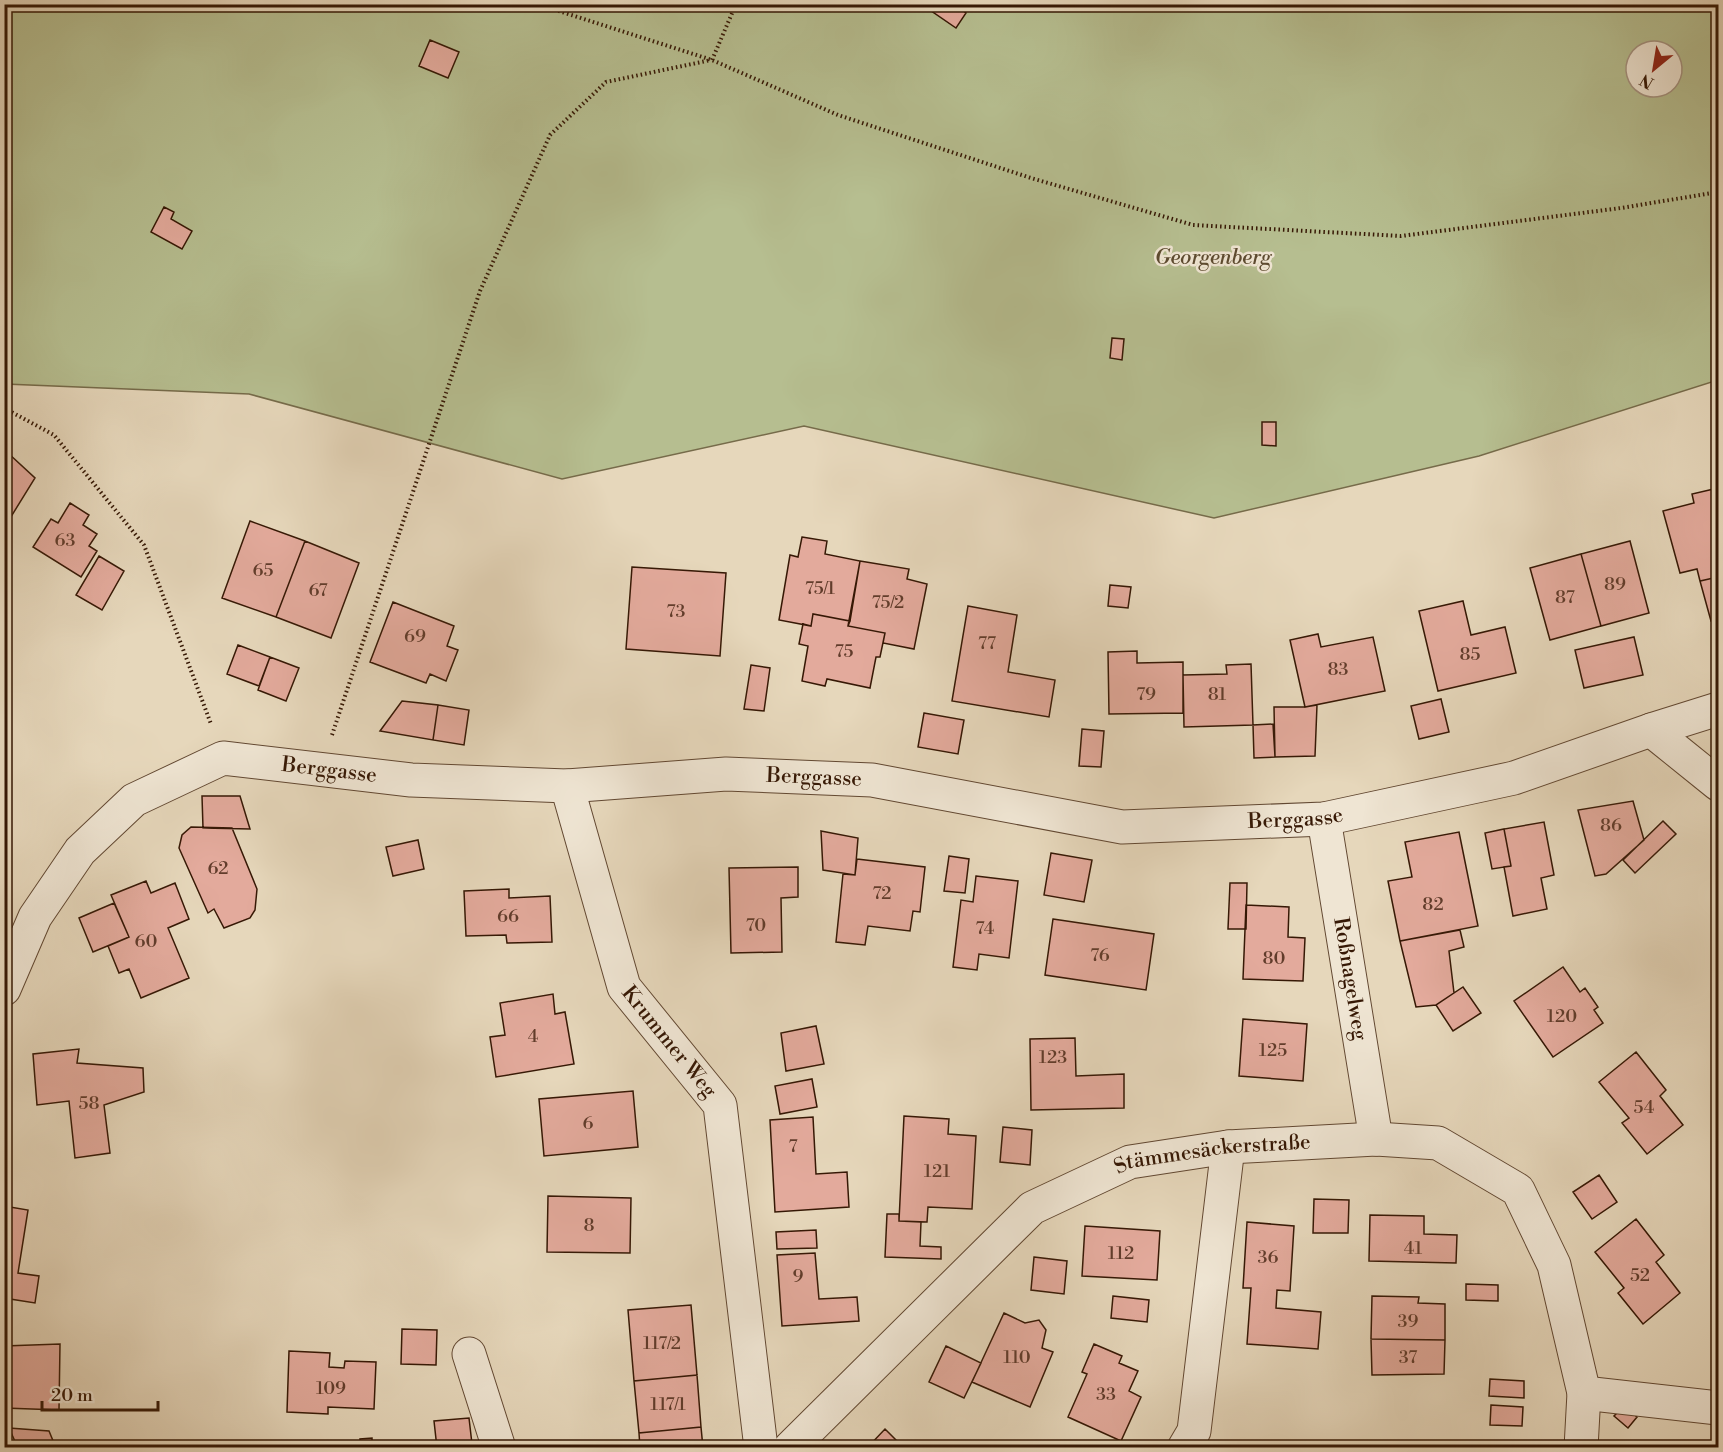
<svg xmlns="http://www.w3.org/2000/svg" width="1723" height="1452" viewBox="0 0 1723 1452" font-family="'Libre Bodoni',serif">
	<style>
		.green { fill: #b6be90; stroke: #766b4a; stroke-width: 1.5; fill-rule: evenodd }
		.building { fill: #e3aa9c; stroke: #361805; stroke-width: 1.5 }
		.lines { fill: none; stroke-linecap: round; stroke-linejoin: round }
		.minor-casing { stroke: #624832; stroke-width: 35 }
		.path { stroke: #361805; stroke-width: 4; stroke-dasharray: 1.5 3; stroke-linecap: butt }
		.minor { stroke: #efe5d3; stroke-width: 33 }
		.labels { text-anchor: middle; dominant-baseline: central; stroke-width: 5; stroke-linejoin: round; paint-order: stroke }
		.number-label { font-size: 18px; fill: #613c2b }
		.park-label { font-size: 21px; font-style: italic; fill: #5c4a2f; stroke: #efe5d3 }
		.street-label { font-size: 21px; fill: #361805; stroke: #efe5d3 }
	</style>
	<rect width="100%" height="100%" fill="#e6d7bb"/>
	<filter id="stains"><feTurbulence type="fractalNoise" baseFrequency=".00333" numOctaves="4"/><feColorMatrix values="0 0 0 0 .2 0 0 0 0 .09 0 0 0 0 .02 0 0 0 .5 -.17"/></filter>
	<radialGradient id="worn" r=".72"><stop offset=".6" stop-color="#630" stop-opacity="0"/><stop offset="1" stop-color="#630" stop-opacity=".3"/></radialGradient>
	<path class="green" d="M5,5H1718V380L1479,456L1214,518L804,426L562,479L249,394L5,384ZM1636,51H1672V87H1636Z"/>
	<path class="building" d="M930,4H954L966,13L956,28L927,8Z
		M430,40L459,52L448,78L419,66Z
		M164,207L174,212L171,219L192,231L182,249L151,232Z
		M1112,338L1124,339L1122,360L1110,358Z
		M1262,422H1276V446L1262,445Z
		M8,453L35,478L4,528V458Z
		M1718,488V577L1700,581L1697,569L1680,573L1663,511L1694,503L1692,494Z
		M70,503L89,515L83,525L97,534L89,546L97,551L81,577L33,547L51,519L58,523Z
		M250,521L305,541L276,617L222,598Z
		M802,537L827,541L825,554L860,561L850,621L813,614L811,626L779,620L790,555L798,557Z
		M305,541L359,563L331,638L276,617Z
		M1630,541L1649,613L1601,626L1581,554Z
		M1581,554L1601,626L1550,640L1530,568Z
		M99,556L124,571L102,610L76,595Z
		M860,561L909,569L907,579L927,584L914,649L883,643L885,633L848,626Z
		M632,567L726,573L720,656L626,649Z
		M1718,577V619L1711,621L1700,581Z
		M1110,585L1131,587L1128,608L1108,606Z
		M1463,601L1471,635L1505,627L1516,673L1438,691L1419,611Z
		M393,602L454,626L447,646L458,650L446,681L430,674L426,683L370,662Z
		M968,606L1017,615L1008,672L1055,680L1049,717L952,701Z
		M813,614L850,621L848,626L885,633L880,657H876L870,688L827,679L825,686L802,681L808,646L799,644L803,624L811,626Z
		M1318,634L1321,647L1373,637L1385,691L1305,707L1290,640Z
		M1634,637L1643,675L1584,688L1575,650Z
		M238,645L270,657L259,686L227,674Z
		M1137,651V663L1183,662V713L1109,714L1108,652Z
		M270,657L299,668L286,701L258,690Z
		M1251,664L1253,725L1184,727L1183,675L1227,674L1226,665Z
		M751,665L770,668L764,711L744,709Z
		M1441,699L1449,732L1419,739L1411,706Z
		M402,701L438,705L433,740L380,731Z
		M438,705L469,710L464,745L433,740Z
		M1317,705L1315,756L1275,757L1274,707H1305Z
		M924,713L964,720L958,754L918,747Z
		M1273,724L1275,757L1254,758L1253,725Z
		M1082,729L1104,731L1101,767L1079,766Z
		M202,796H240L250,829L203,828Z
		M1633,801L1644,840L1606,874L1595,876L1578,810Z
		M1663,821L1676,834L1635,873L1623,860Z
		M1544,822L1554,875L1541,878L1547,909L1513,916L1504,867L1511,866L1504,829Z
		M191,827L232,828L257,889L255,910L250,918L224,928L214,909L208,913L179,848L182,835Z
		M1504,829L1511,866L1492,869L1485,833Z
		M821,831L858,838L855,875L823,870Z
		M1459,832L1478,926L1400,941L1388,881L1412,877L1405,842Z
		M418,840L424,869L393,876L386,847Z
		M1051,853L1092,860L1084,902L1044,895Z
		M949,856L969,859L965,893L944,891Z
		M857,859L925,867L920,912L913,911L910,931L868,926L865,945L836,942L843,874L855,875Z
		M798,867V897L781,898L782,952L731,953L729,868Z
		M976,876L1018,881L1009,958L979,954L977,970L953,967L961,900L973,902Z
		M146,881L151,893L175,883L189,919L168,928L189,978L141,998L129,969L119,973L108,946L129,937L111,895Z
		M1230,883H1247L1246,929H1228Z
		M509,889V898L550,896L552,942L507,943L506,935L466,936L464,891Z
		M114,903L129,937L93,952L79,918Z
		M1246,905L1289,907L1288,937L1305,938L1303,981L1243,979Z
		M1053,919L1154,934L1146,990L1045,975Z
		M1460,930L1464,947L1449,951L1454,993L1436,1005L1416,1007L1400,941Z
		M1563,967L1580,992L1585,988L1598,1007L1594,1010L1603,1023L1553,1057L1514,1001Z
		M1463,987L1481,1013L1453,1031L1436,1005Z
		M553,994L555,1014L565,1012L574,1064L496,1077L490,1037L505,1035L500,1003Z
		M1243,1019L1307,1024L1303,1081L1239,1076Z
		M816,1026L824,1064L786,1071L781,1033Z
		M1075,1038L1076,1076L1124,1074V1108L1031,1110L1030,1039Z
		M79,1049L77,1063L143,1068L144,1092L104,1105L110,1153L75,1158L69,1101L37,1105L33,1054Z
		M1636,1052L1666,1090L1660,1096L1683,1125L1647,1154L1622,1123L1629,1118L1599,1082Z
		M812,1079L817,1107L780,1114L775,1086Z
		M633,1091L638,1147L544,1156L539,1099Z
		M904,1116L949,1119L948,1134L976,1136L972,1209L928,1207L927,1222L899,1221Z
		M813,1117L816,1174L847,1172L849,1207L775,1212L770,1120Z
		M1003,1127L1032,1130L1030,1165L1000,1162Z
		M1599,1175L1617,1202L1592,1219L1573,1192Z
		M548,1196L631,1198L630,1253L547,1252Z
		M1314,1199L1349,1200L1348,1233H1313Z
		M4,1206L28,1210L18,1273L39,1276L35,1303L4,1298Z
		M887,1214H899V1221L921,1222L920,1246L941,1247V1259L885,1257Z
		M1370,1215L1424,1216V1234L1457,1235L1456,1263L1369,1261Z
		M1636,1219L1664,1255L1656,1262L1680,1293L1643,1324L1618,1293L1624,1288L1595,1252Z
		M1247,1222L1294,1226L1290,1291L1277,1290L1276,1308L1321,1312L1318,1349L1247,1344L1251,1288H1243Z
		M1085,1226L1160,1231L1157,1280L1082,1276Z
		M816,1230L817,1248L777,1249L776,1232Z
		M815,1253L819,1299L857,1297L859,1321L782,1326L777,1255Z
		M1034,1257L1067,1261L1064,1294L1031,1290Z
		M1466,1284L1498,1285V1301L1466,1300Z
		M1113,1296L1149,1300L1147,1322L1111,1318Z
		M1372,1296L1419,1297L1418,1303L1445,1304V1340L1371,1339Z
		M691,1305L697,1375L634,1381L628,1310Z
		M1004,1313L1025,1323L1039,1320L1046,1330L1042,1348L1053,1352L1030,1407L972,1382Z
		M402,1329L437,1330L436,1365L401,1364Z
		M1371,1339L1445,1340L1444,1374L1372,1375Z
		M60,1344L59,1410L4,1408V1346Z
		M1094,1344L1122,1356L1119,1363L1138,1371L1129,1391L1141,1397L1121,1441L1068,1417L1087,1374L1082,1372Z
		M946,1346L981,1363L964,1398L929,1382Z
		M289,1351L330,1353L329,1367L344,1368L345,1361L376,1362L374,1409L328,1407V1414L287,1412Z
		M697,1375L701,1427L639,1433L634,1381Z
		M1490,1379L1524,1381V1398L1489,1396Z
		M1491,1405L1523,1407L1522,1426L1490,1425Z
		M1624,1406L1637,1417L1628,1428L1614,1416Z
		M469,1418L472,1444L437,1448L434,1421Z
		M701,1427L703,1448H640L639,1433Z
		M9,1428L49,1431L56,1448H18Z
		M885,1429L904,1448H867Z
		M372,1438V1448H361L360,1439Z"/>
	<g class="lines">
		<g class="minor-casing">
			<g id="minor">
				<path d="M1651,730L1718,784"/>
				<path id="s1" d="M567,786L624,987L720,1105L761,1448"/>
				<path id="s2" d="M1324,819L1376,1139"/>
				<path id="s3" d="M4,989L35,917L80,851L134,800L223,758L411,780L567,786L726,774L872,780L1122,827L1324,819L1514,778L1651,730L1718,709"/>
				<path d="M469,1354L499,1448"/>
				<path d="M1584,1393L1718,1408"/>
				<path id="s4" d="M790,1448L1032,1208L1130,1162L1228,1147L1376,1139L1438,1143L1518,1190L1554,1265L1584,1393L1581,1448"/>
				<path d="M1184,1448L1194,1431L1228,1147"/>
			</g>
		</g>
		<path class="path" d="M537,4L712,60L838,115L1031,178L1193,225L1401,236L1621,208L1718,192
			M712,60L736,4
			M4,408L54,435L144,545L211,724
			M332,735L480,291L550,135L606,82L711,60"/>
		<use href="#minor" class="minor"/>
	</g>
	<g class="labels">
		<g class="number-label">
			<text x="65" y="540">63</text>
			<text x="263" y="570">65</text>
			<text x="1615" y="584">89</text>
			<text x="820" y="588">75/1</text>
			<text x="318" y="590">67</text>
			<text x="1565" y="597">87</text>
			<text x="888" y="602">75/2</text>
			<text x="676" y="611">73</text>
			<text x="415" y="636">69</text>
			<text x="987" y="643">77</text>
			<text x="844" y="651">75</text>
			<text x="1470" y="654">85</text>
			<text x="1338" y="669">83</text>
			<text x="1146" y="694">79</text>
			<text x="1217" y="694">81</text>
			<text x="1611" y="825">86</text>
			<text x="218" y="868">62</text>
			<text x="882" y="893">72</text>
			<text x="1433" y="904">82</text>
			<text x="508" y="916">66</text>
			<text x="756" y="925">70</text>
			<text x="985" y="928">74</text>
			<text x="146" y="941">60</text>
			<text x="1100" y="955">76</text>
			<text x="1274" y="958">80</text>
			<text x="1562" y="1016">120</text>
			<text x="533" y="1036">4</text>
			<text x="1273" y="1050">125</text>
			<text x="1053" y="1057">123</text>
			<text x="89" y="1103">58</text>
			<text x="1644" y="1107">54</text>
			<text x="588" y="1123">6</text>
			<text x="793" y="1146">7</text>
			<text x="937" y="1171">121</text>
			<text x="589" y="1225">8</text>
			<text x="1413" y="1248">41</text>
			<text x="1121" y="1253">112</text>
			<text x="1268" y="1257">36</text>
			<text x="1640" y="1275">52</text>
			<text x="798" y="1276">9</text>
			<text x="1408" y="1321">39</text>
			<text x="662" y="1343">117/2</text>
			<text x="1017" y="1357">110</text>
			<text x="1408" y="1357">37</text>
			<text x="331" y="1388">109</text>
			<text x="1106" y="1394">33</text>
			<text x="668" y="1404">117/1</text>
		</g>
		<g class="park-label">
			<text x="1213" y="258">Georgenberg</text>
		</g>
		<g class="street-label">
			<text stroke="none"><textPath href="#s3" startOffset="438">Berggasse</textPath></text>
			<text stroke="none"><textPath href="#s3" startOffset="924">Berggasse</textPath></text>
			<text stroke="none"><textPath href="#s3" startOffset="1410">Berggasse</textPath></text>
			<text stroke="none"><textPath href="#s2" startOffset="162">Roßnagelweg</textPath></text>
			<text stroke="none"><textPath href="#s1" startOffset="280">Krummer Weg</textPath></text>
			<text stroke="none"><textPath href="#s4" startOffset="532">Stämmesäckerstraße</textPath></text>
		</g>
	</g>
	<rect width="1723" height="1452" fill="none" stroke="#e6d7bb" stroke-width="24"/>
	<rect x="6" y="6" width="1711" height="1440" fill="none" stroke="#361805" stroke-width="3"/>
	<rect x="12" y="12" width="1699" height="1428" fill="none" stroke="#361805" stroke-width="1.5"/>
	<g transform="translate(1654 69) rotate(210)"><circle r="28" fill="#efe5d3" stroke="#a59381" stroke-width="1.5"/>
	<path d="M0-4.5L10 22L0 15L-10 22Z" fill="#8f2418"/>
	<text y="-9" font-size="16" font-weight="bold" text-anchor="middle" fill="#361805">N</text>
	</g>
	<path d="M42 1401v9h116v-9" fill="none" stroke="#361805" stroke-width="3"/>
	<text x="51" y="1401" font-size="18" fill="#361805" stroke="#efe5d3" stroke-width="4.5" paint-order="stroke">20 m</text>
	<rect width="100%" height="100%" filter="url(#stains)"/>
	<rect width="100%" height="100%" fill="url(#worn)"/>
</svg>
